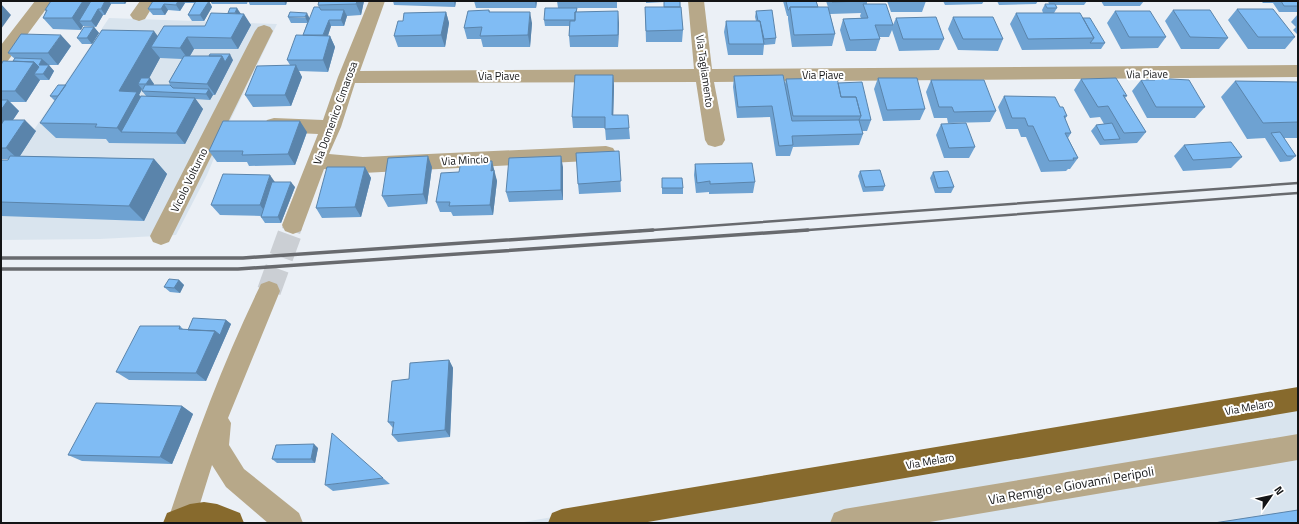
<svg xmlns="http://www.w3.org/2000/svg" width="1299" height="524" viewBox="0 0 1299 524" font-family="'Titillium Web',sans-serif">
	<style>
		.built { fill: #d9e4ee }
		.lines { fill: none; stroke-linecap: round; stroke-linejoin: round }
		.minor-tunnel-far1 { stroke: #cbcfd4; stroke-width: 19; stroke-dasharray: 19 10; stroke-linecap: butt }
		.minor-tunnel { stroke: #cbcfd4; stroke-width: 24; stroke-dasharray: 24 12; stroke-linecap: butt }
		.minor { fill: #b7a889; fill-rule: evenodd }
		.major { fill: #876a2d; fill-rule: evenodd }
		.rail-far1 { stroke: #686a6e; stroke-width: 2.5 }
		.rail { stroke: #686a6e; stroke-width: 3.5 }
		.wall { fill: #6ea2d2; fill-rule: evenodd }
		.shaded-wall { fill: #5a84ab }
		.building { fill: #80bcf4; stroke: #5a84ab }
		.labels { text-anchor: middle; dominant-baseline: central; stroke-width: 4; stroke-linejoin: round; paint-order: stroke }
		.street-label { font-size: 11px; fill: #131416; stroke: #fff }
		.near-street-label { font-size: 13px; fill: #131416; stroke: #fff }
	</style>
	<rect width="100%" height="100%" fill="#ebf0f6"/>
	<path class="built" d="M109,18L277,24L227,127L207,175L176,235L100,239L1,240V179Z
		M1298,397V523H518L772,479Z"/>
	<g class="lines">
		<path class="minor-tunnel-far1" d="M291,231L293,225"/>
		<path class="minor-tunnel" d="M269,291L291,230"/>
		<path class="minor" d="M35,1H52L7,62L1,64V45Z
			M140,1H156L145,19L139,21L133,19L130,15Z
			M369,1H385L360,71L694,69L688,1H704L712,69L1298,65V77L714,82L725,140L722,145L715,147L708,145L705,140L696,82L355,83L341,127L329,154L363,157L606,146L613,148L616,153L613,158L606,160L363,173L324,169L301,231L293,234L285,231L282,225L318,134L274,132L267,130L264,125L267,120L274,118L323,120L338,77Z
			M264,25L270,27L273,31L169,242L161,245L153,242L150,236L153,230L255,31L258,27Z
			M269,281L277,284L280,291L228,418L231,423L229,445L244,469L299,513L303,523H268L226,487L212,465L194,523H170L168,520C194,440 224,360 261,284Z
			M1298,434V460L924,523H830L834,513L844,509Z"/>
		<path class="major" d="M1298,387V411L642,523H548L552,513L562,509Z
			M204,502L217,504L240,513L244,523H163L167,513L190,504Z"/>
		<path class="rail-far1" d="M639,231L1298,183
			M795,231L1298,193"/>
		<path class="rail" d="M1,258H243L653,230
			M1,269H238L808,230"/>
	</g>
	<path class="wall" d="M51,1H127L125,4H111L105,15H103L96,27L83,26L81,30L53,29L43,18L46,11L45,10Z
		M153,1H209L212,7L204,21H192L188,15L194,3H185L180,11L168,10L165,15H153L148,9Z
		M210,1H287L286,5H250L248,1L247,4H212Z
		M364,1L361,15L347,16L344,26H331L328,36H330L335,47L328,72L299,71L302,77L291,106L253,107L245,95L290,65L287,60L303,35L307,23H291L288,17L310,18L319,7L318,5Z
		M393,1H456L455,7L394,5Z
		M474,1H537L536,8H476Z
		M557,1H617V8H577V12L619,23L618,47H570L569,36V26H545L544,20L558,8Z
		M646,1H682V2H680L683,30L682,42H646L645,7H664V2L646,3Z
		M723,1H770V2H723Z
		M783,1H816L818,7H828L826,1H867V4L893,25L896,18L944,39L939,50L899,51L892,30L889,37H879L880,39L876,51H846L840,30L843,19L861,18L860,16L861,13L830,14L835,34L832,46L792,47L788,19V16H787Z
		M887,1H926L922,12H891Z
		M943,1H984L982,4L945,5Z
		M997,1H1038L1036,4L999,5Z
		M1048,1H1087L1084,5H1056L1057,8L1054,13L1083,18L1105,43L1101,49L1022,50L1010,24L1016,13H1043L1042,10L1045,4H1049Z
		M1101,1H1144L1140,6H1104Z
		M1227,1H1298V12H1279L1273,3H1263L1262,2H1228Z
		M1237,9L1295,37L1285,49H1248L1228,20Z
		M489,10L490,12L532,23L530,47H483L481,39H467L464,28Z
		M1173,10L1228,38L1219,49H1181L1165,21Z
		M756,11L776,38L775,44L764,45L763,55H728L724,32L726,21H756L755,17Z
		M1115,11L1166,37L1158,48L1121,49L1107,23Z
		M446,12L449,23L445,47H398L394,36L403,21Z
		M240,14L251,25L238,49H194L190,56L233,60L215,95H213L210,100L195,99L203,109L185,144L109,143L106,139L56,138L40,123L55,101L50,96L66,85L158,36L205,26ZM160,58L182,59L169,82L170,85H153L154,84L149,78ZM142,89H143L142,91L147,97L141,96L139,95Z
		M1298,14V35L1293,30L1296,27L1291,22Z
		M953,17L1003,39L998,51L958,50L948,29Z
		M94,27L99,33L92,44H82L77,38Z
		M71,46L58,65H48L54,71L49,80H40L26,102H10L19,111L13,120L36,131L20,156L154,159L167,174L144,221L1,216V160H8V159H1V65L13,61L15,59L8,53Z
		M613,75L614,86L613,115L629,128L630,139L606,140L605,128H573L572,117Z
		M734,76L785,84L786,79L838,83L871,120L867,131H862L863,134L859,145L793,147L790,156H776L770,117L737,118L733,87Z
		M878,78L925,109L920,120L883,121L874,89Z
		M1154,78L1205,107L1195,118H1147L1132,91L1141,80H1153Z
		M1081,79L1127,96L1125,98L1146,132L1137,143L1100,145L1091,131L1096,125L1104,124L1100,117L1090,118L1074,90Z
		M931,80L996,111L990,122L948,123L947,118H934L926,92Z
		M1235,81L1298,82V138H1284L1296,156L1290,161L1280,162L1265,138L1247,139L1221,97Z
		M1004,96L1060,107L1067,116L1065,119L1071,133L1068,138L1078,158L1070,169H1068L1066,171L1041,172L1026,137H1021L1018,129H1006L998,107Z
		M941,124L975,147L969,158H944L936,135Z
		M307,132L295,165L249,166L247,162H217L209,151Z
		M1184,145L1242,157L1231,168L1183,171L1174,156Z
		M619,151L621,192L579,194L578,184Z
		M695,164L755,182L753,193L709,194V192L696,193L694,175Z
		M365,167L371,178L361,217L322,218L316,208Z
		M432,167L427,204L388,207L382,196Z
		M563,167V200L509,202L506,192Z
		M495,171L494,173L497,181L493,215L453,216L451,212H440L436,202Z
		M860,171L885,186L883,191L863,192L858,176Z
		M933,172L954,187L951,193H935L930,178Z
		M662,178L683,188V194H662Z
		M275,182L295,187L281,223H265L261,217L262,216L220,215L211,205Z
		M179,280L184,285L180,293L170,292L164,287Z
		M226,320L231,324L206,381L129,380L116,372L180,326L183,329L188,330Z
		M449,360L453,368L450,437L398,442L392,435L393,428L388,422L409,379Z
		M182,406L193,414L172,464L82,461L68,455Z
		M318,448L315,463H277L272,459Z
		M383,478L390,484L333,491L325,485Z"/>
	<path class="shaded-wall" d="M83,1H89L95,8L79,21L83,26L81,30L72,18Z
		M105,1H109L111,4L105,15L101,9Z
		M123,1H127L125,4Z
		M178,1H183L185,3L180,11L176,5Z
		M209,1L212,7L204,21L200,15Z
		M284,1H287L286,5Z
		M357,1H364L361,15L356,4Z
		M454,1H456L455,7Z
		M535,1H537L536,8Z
		M1,4L11,15L1,29Z
		M164,4L168,10L165,15L161,9Z
		M237,8L241,14L239,19L235,13Z
		M98,9L103,15L96,27L91,21Z
		M344,10L347,16L344,26L341,20Z
		M618,11L619,23L618,47Z
		M446,12L449,23L445,47L441,35Z
		M530,12L532,23L530,47L528,35Z
		M307,13L310,19L308,23L305,17Z
		M244,14L251,25L238,49L231,38Z
		M329,20L331,26L324,47L321,41Z
		M94,27L99,33L92,44L87,38Z
		M154,31L166,47H151L160,58L146,84H138L142,89L139,95L150,108L121,132L117,128L119,91Z
		M61,35L71,46L58,65L48,53Z
		M330,36L335,47L328,72L323,60Z
		M187,37L194,49L188,59L180,48Z
		M230,54L233,60L215,95L207,84L222,56Z
		M42,59L48,64L44,71L39,65Z
		M34,62L44,73L49,65L54,71L49,80L43,74H34L40,80L26,102L15,91Z
		M296,65L302,77L291,106L285,95Z
		M613,75L614,86L613,126L612,115Z
		M150,78L154,84L151,89L146,84Z
		M209,89L213,95L210,100L206,94Z
		M195,98L203,109L185,144L176,133Z
		M8,100L19,111L1,137V110Z
		M25,120L36,131L18,159L6,148Z
		M300,121L307,132L295,165L288,154Z
		M428,156L432,167L427,204L423,194Z
		M561,156L563,167V200L561,190Z
		M154,159L167,174L144,221L129,206Z
		M492,161L497,181L493,215L490,205L491,171Z
		M365,167L371,178L361,217L355,207Z
		M270,175L277,185L268,216L260,205Z
		M291,182L295,187L281,223L278,217Z
		M179,280L184,285L180,293L174,288Z
		M226,320L231,324L206,381L196,373L215,331Z
		M449,360L453,368L450,437L445,430Z
		M182,406L193,414L172,464L160,457Z
		M314,444L318,448L315,463L311,459Z"/>
	<path class="building" d="M51,1H83L72,18H43L47,10H45Z
		M91,1H105L101,9H98L91,21H79Z
		M153,1H178L176,5L164,4L161,9H148Z
		M196,1H209L200,15H188Z
		M319,1H357L356,4L318,5Z
		M664,1H680V7H664Z
		M786,1H816L818,7H790L789,10H788Z
		M832,1H868L832,2Z
		M1281,1H1298V6H1284Z
		M863,4H886L893,25H875L880,39L850,40L843,19L868,18Z
		M1045,4H1055L1057,8H1047Z
		M314,7H319L321,10H344L341,20H329L323,35H303Z
		M645,7H681L683,30L646,31Z
		M790,7H828L835,34L794,35Z
		M230,8H237L235,13H228Z
		M545,8H577L576,12H575V20H544Z
		M1237,9H1273L1295,37H1258Z
		M489,10V12H530L528,35L480,36L482,27L464,28L468,11Z
		M772,10L776,38L764,39L760,21H758L756,11Z
		M1173,10H1210L1228,38L1190,37Z
		M618,11V35L569,36L570,21H575V12Z
		M1115,11H1150L1166,37H1129Z
		M290,12L307,13L305,17H288Z
		M446,12L441,35L394,36L398,21H403L404,13Z
		M211,13L244,14L231,38L187,37L180,48L151,47L164,26H205Z
		M1016,13H1080L1094,38L1028,39Z
		M936,17L944,39H903L896,18Z
		M953,17H993L1003,39H963Z
		M1083,18H1090L1105,43H1090L1094,38Z
		M726,21H760L764,44H729Z
		M84,27H94L87,38H77Z
		M102,30L154,31L119,91L137,92L117,128L95,127L97,124L40,123Z
		M21,34L61,35L48,53H8Z
		M296,35L330,36L323,60H287Z
		M210,54H230L225,62L222,56H209Z
		M184,56H222L207,84L169,82Z
		M15,58L42,59L39,65H49L43,74H34L39,67L34,62L13,61Z
		M3,61L34,62L15,91H1V65Z
		M296,65L285,95H245L257,66Z
		M575,75H613L612,115H628L629,128L605,129V117H572Z
		M783,75L792,121L859,120L863,134L792,136L793,145L779,146L772,106L738,107L734,76Z
		M141,78H150L146,84H138Z
		M837,78L841,97H856L861,116H793L786,79Z
		M878,78H917L925,109L887,110Z
		M1116,78L1127,96L1123,95L1146,132L1124,133L1108,106L1098,107L1081,79Z
		M1154,78L1189,80L1205,107H1156L1141,80H1155Z
		M931,80H984L996,111L954,112L952,107H939Z
		M1235,81L1298,82V122L1263,123Z
		M862,82L871,120H859L861,116L856,97H841L838,83Z
		M58,85H66L58,96H50Z
		M145,85H170L173,88L209,89L206,94L142,91Z
		M141,96L195,98L176,133L121,132Z
		M1004,96L1055,97L1060,107H1063L1067,116H1064L1071,133H1065L1078,158H1073L1074,160L1049,161L1033,126H1028L1025,118H1012Z
		M1,100H8L1,110Z
		M4,120H25L6,148H1V125Z
		M223,121H300L288,154L242,155L243,151H209Z
		M966,123L975,147L949,148L941,124Z
		M1112,123L1120,139L1104,140L1096,125Z
		M1280,132L1296,156H1287L1271,133Z
		M1231,142L1242,157L1193,160L1184,145Z
		M619,151L621,181L578,184L576,153Z
		M10,156L154,159L129,206L1,202V160H8Z
		M428,156L423,194L382,196L388,158Z
		M561,156V190L506,192L509,158Z
		M461,161H492L491,171L494,170L490,205L449,206L450,202H436L441,173L459,172Z
		M752,163L755,182L710,184V181L697,183L695,164Z
		M327,167H365L355,207L316,208Z
		M880,170L885,186L865,187L860,171Z
		M948,171L954,187L938,188L933,172Z
		M223,174L270,175L260,205H211Z
		M662,178H682L683,188H662Z
		M272,182H291L278,217H261Z
		M169,279L179,280L174,288L164,287Z
		M193,318L226,320L220,335L215,331L188,330Z
		M140,326H180L179,329L215,331L196,373L116,372Z
		M449,360L445,430L392,435L394,422H388L392,381L409,379L410,363Z
		M96,403L182,406L160,457L68,455Z
		M332,433L383,478L325,485Z
		M314,444L311,459H272L276,445Z
		M1298,510V523H1214Z"/>
	<g class="labels">
		<g class="street-label">
			<text transform="translate(705 71) rotate(82)">Via Tagliamento</text>
			<text transform="translate(1147 74) rotate(-1)">Via Piave</text>
			<text x="823" y="75">Via Piave</text>
			<text x="499" y="76">Via Piave</text>
			<text transform="translate(335 113) rotate(-70)">Via Domenico Cimarosa</text>
			<text transform="translate(465 160) rotate(-3)">Via Mincio</text>
			<text transform="translate(189 180) rotate(-64)">Vicolo Volturno</text>
			<text transform="translate(1249 407) rotate(-10)">Via Melaro</text>
			<text transform="translate(930 461) rotate(-10)">Via Melaro</text>
		</g>
		<g class="near-street-label">
			<text transform="translate(1071 485) rotate(-10)">Via Remigio e Giovanni Peripoli</text>
		</g>
	</g>
	<rect width="1299" height="524" fill="none" stroke="#131416" stroke-width="4"/>
	<g transform="translate(1271 496) rotate(56)" stroke="#ffffff" stroke-width="3" paint-order="stroke">
	<path d="M0-3L7 15L0 10L-7 15Z" fill="#131416"/>
	<text y="-6" font-size="11" font-weight="bold" text-anchor="middle" fill="#131416">N</text>
	</g>
</svg>
